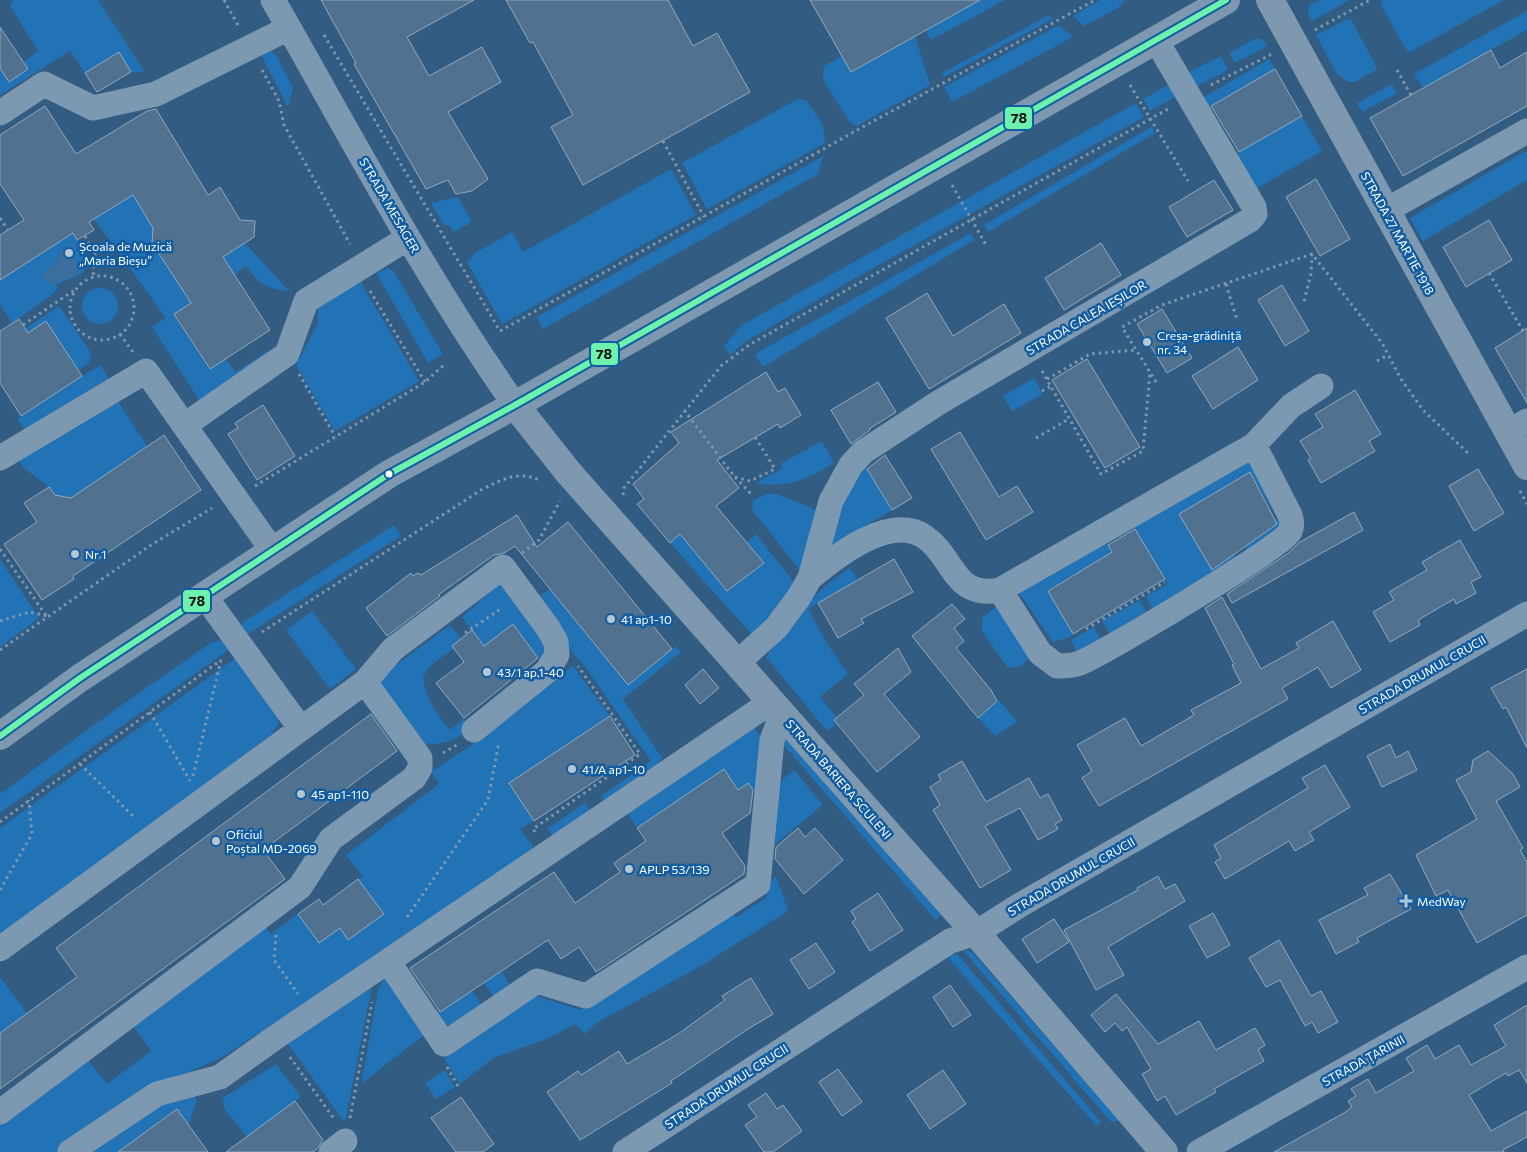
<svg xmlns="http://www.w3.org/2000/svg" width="1527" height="1152" viewBox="0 0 1527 1152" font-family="Commissioner,sans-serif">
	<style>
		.green { fill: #2272b6 }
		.water { fill: #3a6e9d }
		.building { fill: #50718f; stroke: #92aabe }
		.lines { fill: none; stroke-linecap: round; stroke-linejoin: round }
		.path { stroke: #7d98b1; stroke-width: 3; stroke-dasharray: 2.5 4; stroke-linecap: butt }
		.minor { stroke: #7d98b1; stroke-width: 25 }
		.major { stroke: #7d98af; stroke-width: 28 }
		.bus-1-casing { stroke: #125da1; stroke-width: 10 }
		.bus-1 { stroke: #6df2ae; stroke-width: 6 }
		.poi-dot { fill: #b7c6d3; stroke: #125da1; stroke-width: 2 }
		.bus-dot { fill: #fff; stroke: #125da1; stroke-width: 2 }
		.labels { text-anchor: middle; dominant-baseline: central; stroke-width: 5; stroke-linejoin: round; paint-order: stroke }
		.street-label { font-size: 12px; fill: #fff; stroke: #125da1 }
		.poi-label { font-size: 12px; fill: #fff; stroke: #125da1; text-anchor: start }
		.line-badge { stroke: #125da1; stroke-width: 2 }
		.pale-badge-label { font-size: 14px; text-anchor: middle; font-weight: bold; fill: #111 }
	</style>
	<rect width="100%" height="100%" fill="#325c81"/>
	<path class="green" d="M13,0H98L145,72H131L118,52L85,73L70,51L0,95V68L10,82L28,69L24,62L38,51L10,6Z
		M980,0H1005L931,40L925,31Z
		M1100,0H1125L1118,8L1084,26L1073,16Z
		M1320,0H1350L1312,21L1308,16L1309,5Z
		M1382,0H1504L1410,52L1406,50L1380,3Z
		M1527,11V30L1423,88L1414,74Z
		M1049,15L1053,19L944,77L942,73Z
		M1347,19L1351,20L1377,67L1376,70L1355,82H1348L1337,74L1316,35Z
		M1059,25L1073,37L952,102L944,87Z
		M915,36L930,85L857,126L850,122L823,80L824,66L842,56L851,72Z
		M1257,38L1263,40L1267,46L1235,63L1229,53Z
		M265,51H271L276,55L293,88L288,107L260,53Z
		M1221,56L1228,70L1190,90L1183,75Z
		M1269,59L1275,69L1207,108L1202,98Z
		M1174,82L1181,94L1150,111L1143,99Z
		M1392,84L1397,93L1362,112L1357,103Z
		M798,99L807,101L823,125L825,143L707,209L682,163Z
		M1136,103L1144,117L850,281L746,341L730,355L724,346L742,325Z
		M1302,116L1322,151L1254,190L1234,155Z
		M1151,127L1155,133L988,232L984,225Z
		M1524,152H1527V180L1423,241L1410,218Z
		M823,156L818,174L543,329L537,317Z
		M671,169L696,215L502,324L467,262L475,253L512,232L523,252Z
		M133,195L153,228L152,243L185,294L199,297L174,315L209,369L226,359L235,372L268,351L273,359L201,403L152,327L166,318L94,219Z
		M458,197L472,222L454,232L450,226L444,225L431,203Z
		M73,233L90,258L83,273L56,285L58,288L53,294L12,323L0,305V280Z
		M971,233L974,240L763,367L755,354Z
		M245,243L289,291C265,288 261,285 246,266L234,275L193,277Z
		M388,268L393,270L443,354L428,363L376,273Z
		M360,281L419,381L335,431L296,365L318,323V306Z
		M82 306a18 18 0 1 1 36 0a18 18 0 1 1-36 0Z
		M59,306L91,353L89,363L78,371L46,321L20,339L17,334Z
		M100,365L111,381L26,431L17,419Z
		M1034,378L1043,394L1012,411L1003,396Z
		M115,397L147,446L71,498L55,495C43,478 29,477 16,458Z
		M822,441L834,463C808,479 787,489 755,483L783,468L780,464Z
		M1249,457L1284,526L1249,554L1241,540L1277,518L1250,472L1179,514L1206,560L1230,546L1238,562L1154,612L1146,596L1168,584L1134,528L1107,544L1112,552L1048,590L1073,634L1070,637L1053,642L1015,587Z
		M864,464L892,510L825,549L842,492Z
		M766,494H777L819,511L802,573L752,510L753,500Z
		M394,525L401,536L246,635L242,628L243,622Z
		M680,534L727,591L763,563L747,542L756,534L796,585L788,599L752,635L670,543Z
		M0,559L39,618L0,647Z
		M850,568L857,580L808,609L826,642L848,674L820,697L837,718L834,720L836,724L827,731L766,657C791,625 814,589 850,568Z
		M503,584L549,643L540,660L513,625L484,646L462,617L497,586Z
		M550,589L628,685L676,646L681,652L623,699L662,758L655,766L604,801L601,796L651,761L584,665L576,657L537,598Z
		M1140,600L1149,616L1112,637L1102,621Z
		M997,606L1029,658C1022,666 1018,669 1007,667L982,631V618Z
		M312,611L356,669L330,689L286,630Z
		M450,625L461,639L452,645L454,648L430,666L423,677C426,698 436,714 450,730L464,718L471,728C454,741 444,745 422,744L381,684V676Z
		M1094,627L1102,641L1077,652L1071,640Z
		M225,640L234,646L0,813V794L116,709L212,642Z
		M241,654L280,716L278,724L271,735L0,935V828Z
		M573,666L610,716L509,783L534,821L520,829L533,847L532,856L219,1059L160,1084L58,1152H0V1123L44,1091L48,1092L88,1060L107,1084L151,1051L133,1026L262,922L271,934L298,914L319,943L340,928L348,939L358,880L363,876L346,855L439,784L431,772L477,741L475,737Z
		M999,700L1017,722L995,736L978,718Z
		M752,725L765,743L758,797L748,783L738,790L724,769L637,828L626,811Z
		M781,731L941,915L936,920L780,741Z
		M794,770L823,805L768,850L775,786Z
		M585,803L590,811L553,836L547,829Z
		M776,876L788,911L701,966L598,1022L585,1034L575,1024L549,1038L493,1058L460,1084L445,1060L446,1053L534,995L580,1010L730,909L736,917L766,898L770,881Z
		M962,949L973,953L1120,1121L1111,1122Z
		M957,954L1101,1122L1097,1126L949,959L951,955Z
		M502,971L509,983L510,991L497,1001L484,983Z
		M0,977L27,1013L0,1033Z
		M384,978L393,981L428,1032L361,1084L378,990Z
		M373,981L345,1123L285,1040Z
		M472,991L485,1009L450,1030L436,1014Z
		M276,1064L301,1097L247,1137L224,1108L223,1098Z
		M445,1070L455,1087L436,1099L425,1083Z
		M191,1095L197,1099L189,1125L176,1109L129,1144L135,1152H84L156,1102Z"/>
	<path class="water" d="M74,245L78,274L51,285L40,276L57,261L63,248Z"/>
	<path class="building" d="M321,0H474L407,37L429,76L482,47L501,82L448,112L488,179L472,191L456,194L448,180L426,189L354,64L356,63Z
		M506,0H668L693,46L717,33L750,92L583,185L551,127L573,115L533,42L530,43Z
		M810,0H980L851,72Z
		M0,27L28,69L9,82L0,68Z
		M1491,50L1500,68L1527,52V106L1403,176L1370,118Z
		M119,52L131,72L97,92L85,73Z
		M1275,69L1302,116L1239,152L1211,106Z
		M45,106L76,154L147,111L156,109L208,195L220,187L240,220L255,221L254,237L223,257L270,330L210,369L174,314L191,303L152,243L153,228L133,195L89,222L94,230L77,240L73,233L0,280V235L24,220L0,184V135Z
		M1316,179L1350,239L1320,256L1286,197Z
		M1214,180L1233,210L1187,237L1169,207Z
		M1489,220L1512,260L1466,287L1443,247Z
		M1101,243L1121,275L1064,310L1045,278Z
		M1282,285L1309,331L1285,346L1258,300Z
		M927,293L953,336L1004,304L1021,333L929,389L886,318Z
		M1162,309L1192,358L1167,373L1137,324Z
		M19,319L28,333L46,321L82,376L21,416L0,383V331Z
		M1527,328V403L1495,348Z
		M1238,347L1258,380L1213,409L1192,376Z
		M1087,359L1140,447L1105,468L1052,380Z
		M766,372L778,392L785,388L801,415L780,428L778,424L717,460L739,488L716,506L764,563L727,591L680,534L670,543L637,504L644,499L633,484L679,443L671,432Z
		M878,382L896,412L869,429L870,430L851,444L831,410Z
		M1355,390L1381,434L1369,441L1375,451L1321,483L1308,460L1311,458L1300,441L1323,427L1315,414Z
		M263,405L295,456L257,480L228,434L238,428L235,423Z
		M960,432L999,497L1017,486L1033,512L986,540L931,449Z
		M164,435L201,490L73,576L74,579L42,600L4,544L37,522L24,503L49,487L55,495L71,498Z
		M885,455L912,498L892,510L867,469Z
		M1478,469L1504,513L1474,531L1449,486Z
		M1250,472L1277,524L1212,570L1179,514Z
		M1354,512L1363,530L1232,603L1227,594L1287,554L1300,542Z
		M517,515L537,547L568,522L672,649L628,685L515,546L504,553L494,555L438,595L440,596L387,636L366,608L411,573L413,576L418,573L421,575Z
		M1135,529L1165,579L1073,634L1048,591L1112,552L1108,545Z
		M1460,540L1481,577L1471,582L1476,593L1456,604L1454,599L1418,620L1420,625L1390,642L1373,612L1394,600L1389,592L1427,570L1422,562Z
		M894,559L913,592L861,619L864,623L838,638L818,603Z
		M1222,597L1261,669L1299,648L1296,643L1333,621L1361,670L1331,688L1318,667L1282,688L1288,699L1099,806L1082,778L1092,771L1077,745L1125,718L1141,746L1194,715L1191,710L1241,683L1232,665L1234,664L1205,608Z
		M952,604L965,619L954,628L964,641L956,648L991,690L997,701L978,718L912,636Z
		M513,624L538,658L464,718L436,683L464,662L452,646L472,630L484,646Z
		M898,648L911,672L884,694L920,737L877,772L834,720L864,695L854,684Z
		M703,669L719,688L700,704L685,685Z
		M1527,669V748L1506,707L1503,709L1491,688Z
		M371,714L397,751L263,850L285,879L0,1089V1033L77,977L56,948Z
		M610,716L635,755L534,821L509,783Z
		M1390,744L1396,758L1408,751L1417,770L1382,787L1367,756Z
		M1488,751L1513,774L1520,787L1496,801L1523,848L1520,850L1527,862V915L1477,943L1448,890L1436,896L1416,855L1477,819L1456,780L1471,772L1473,760Z
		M962,761L986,802L1029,778L1040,798L1048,794L1062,820L1055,824L1058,829L1038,840L1020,808L985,826L1011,870L980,888L933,810L940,805L930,787L941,780L938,775Z
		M1325,765L1350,807L1309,832L1314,840L1295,851L1289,841L1225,879L1215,862L1221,858L1214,845L1308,788L1302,778Z
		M724,769L738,790L748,783L753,790L750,813L722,833L745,866L744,874L596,972L579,947L561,959L548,940L440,1012L410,968L554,872L575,903L620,872L614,863L646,841L637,828Z
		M798,828L805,837L815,828L843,860L804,894L775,859L776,847Z
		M1390,874L1411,909L1357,938L1359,942L1336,954L1319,920L1368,895L1364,888Z
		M1158,876L1165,889L1175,884L1185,901L1108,947L1124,975L1096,990L1064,930L1138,890L1137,888Z
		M358,879L384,914L348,940L340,928L319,943L298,914L319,899L323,905Z
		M878,893L903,930L870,951L852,922L856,919L851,911Z
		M1213,913L1230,945L1207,958L1189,926Z
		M1054,919L1069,942L1037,963L1022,939Z
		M1279,940L1311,996L1321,991L1338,1022L1318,1033L1312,1022L1305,1026L1280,980L1266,987L1249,958Z
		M816,943L835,972L809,989L790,960Z
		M751,978L773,1014L748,1029L671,1081L672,1083L580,1140L547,1092L578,1071L581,1075L619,1051L627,1064L678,1034L725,1000L722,996Z
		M950,985L971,1015L953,1027L933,997Z
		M1116,994L1158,1044L1199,1021L1216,1050L1255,1028L1265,1045L1258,1050L1264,1061L1214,1089L1216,1092L1176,1115L1165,1096L1157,1101L1142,1074L1151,1069L1127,1027L1122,1031L1115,1023L1105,1032L1091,1015Z
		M1527,1005V1083L1519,1070L1508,1076L1506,1073L1469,1095L1491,1131L1527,1111V1137L1503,1150L1504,1152H1274L1344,1113L1352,1107L1348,1101L1356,1096L1351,1089L1368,1079L1376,1093L1414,1071L1406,1058L1427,1045L1435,1059L1459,1045L1471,1065L1506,1046L1494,1025Z
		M838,1069L862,1102L842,1116L819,1082Z
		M943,1070L966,1104L930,1129L907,1095Z
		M766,1093L777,1109L783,1105L802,1131L773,1152H764L745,1125L757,1117L748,1105Z
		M461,1097L494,1144L483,1152H456L431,1118Z
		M295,1101L323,1140L317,1149L313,1152H226Z
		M177,1109L208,1152H118Z"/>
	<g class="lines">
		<path class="path" d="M224,0L239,27
			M1315,30L1370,0
			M324,35L500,331L850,134L1095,0
			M262,70L279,101L284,125L350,244
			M1397,70L1411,95
			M1130,85L1188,181
			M1211,85L1272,54
			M663,141L704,217
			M952,185L986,245
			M0,218L8,230
			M85,236L95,254L93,277
			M1489,273L1523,331
			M70 308a32 32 0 1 1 64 0a32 32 0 1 1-64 0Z
			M1226,284L1237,320
			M370,291L425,382
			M1304,301L1311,274L1312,255
			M23,325L76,289
			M120,334L133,352
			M1377,361L1388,355
			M1042,371L1101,474L1143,451L1150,372
			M299,374L335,436
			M1047,379L1090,354L1136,350
			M1156,382L1122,327L1162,305L1312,254L1382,343L1401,379L1423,410L1470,455
			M1042,391L1051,386
			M684,410L734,476L752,495
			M1036,438L1069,419
			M735,477L750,481L775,469L755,437
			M255,486L425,382L444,365
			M1520,491L1527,504
			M623,495L624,488L721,366L749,345L1168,109
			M0,549L47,617
			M522,553L539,540L560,501
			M0,621L30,612L47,616
			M1086,629L1165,582
			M262,632L481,490C501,480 517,470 539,480
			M465,633L502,608
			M0,650L151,545L212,508
			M150,712L190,781
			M443,753L457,745
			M80,764L135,818
			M193,776L221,660
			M0,822L221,660
			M535,832L533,829L640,754L578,666
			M0,890L32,834L29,800
			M407,917L488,800L499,742
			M276,935L274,960L298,994
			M290,1057L334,1119
			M447,1067L458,1086
			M350,1118L372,1002"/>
		<path class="minor" d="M273,0C351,136 424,276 515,405
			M0,113L44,84L93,108L156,94L289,28
			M1385,211L1527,131
			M185,425L287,354L306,301L408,238
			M1508,432L1527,421
			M0,458L146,371L272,550
			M810,578C836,556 890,513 925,537C955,558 953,599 1000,590L1254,445L1291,406L1321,386
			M1000,590L1040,653L1057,666C1065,666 1073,666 1080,663C1103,654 1282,547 1289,533C1293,527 1292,521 1290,515L1254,445
			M204,595L301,729
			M737,663L776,628L799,597L810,578L831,501L851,465L863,452L938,403L1250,220L1255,214L1254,207L1156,40
			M0,949L365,682L393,649L503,567L548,628L556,642L557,655L547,671L474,730
			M388,961L444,1044L537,981L586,996L758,884L772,740L782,714
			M0,1112L300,887L331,839L414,778L420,768V758L365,682
			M70,1152L157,1094L220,1077L273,1039L771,702
			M331,1152L345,1141
			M625,1152L950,941L976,933L1020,905L1527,614
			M1199,1152L1527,967"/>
		<path class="major" d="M1270,0L1527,466
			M515,405L568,472L976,933L1164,1152
			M0,736L80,678L389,474L515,405L1226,0"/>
		<g class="bus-1-casing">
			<path id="bus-1" d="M0,736L80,678L389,474L515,405L1226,0"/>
		</g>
		<use href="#bus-1" class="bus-1"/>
	</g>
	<g class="poi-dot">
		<circle cx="69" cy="253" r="5"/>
		<circle cx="1147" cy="342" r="5"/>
		<circle cx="75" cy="554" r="5"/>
		<circle cx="611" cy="619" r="5"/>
		<circle cx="487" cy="672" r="5"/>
		<circle cx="572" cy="769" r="5"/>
		<circle cx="301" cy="794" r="5"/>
		<circle cx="216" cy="841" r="5"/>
		<circle cx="629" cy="869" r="5"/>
		<path d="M1403.5 893.5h5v5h5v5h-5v5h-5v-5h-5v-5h5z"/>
	</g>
	<circle class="bus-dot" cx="389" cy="474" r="4.5"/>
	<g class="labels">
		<g class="street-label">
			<text transform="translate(390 205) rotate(60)">STRADA MESAGER</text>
			<text transform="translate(1398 233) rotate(61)">STRADA 27 MARTIE 1918</text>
			<text transform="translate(1086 317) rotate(-30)">STRADA CALEA IEȘILOR</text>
			<text transform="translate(1422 674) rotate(-30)">STRADA DRUMUL CRUCII</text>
			<text transform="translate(839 779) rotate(49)">STRADA BARIERA SCULENI</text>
			<text transform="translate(1071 876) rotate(-30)">STRADA DRUMUL CRUCII</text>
			<text transform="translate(1363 1060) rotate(-29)">STRADA ȚARINII</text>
			<text transform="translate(726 1086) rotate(-33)">STRADA DRUMUL CRUCII</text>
		</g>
		<g class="poi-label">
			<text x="79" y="246">Școala de Muzică<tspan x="79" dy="14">„Maria Bieșu”</tspan></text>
			<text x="1157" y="335">Creșa-grădiniță<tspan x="1157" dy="14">nr. 34</tspan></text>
			<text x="85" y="554">Nr 1</text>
			<text x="621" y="619">41 ap1-10</text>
			<text x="497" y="672">43/1 ap.1-40</text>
			<text x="582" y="769">41/A ap1-10</text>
			<text x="311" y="794">45 ap1-110</text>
			<text x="226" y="834">Oficiul<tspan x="226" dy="14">Poștal MD-2069</tspan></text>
			<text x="639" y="869">APLP 53/139</text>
			<text x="1417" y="901">MedWay</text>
		</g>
	</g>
	<g class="line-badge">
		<rect x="1004" y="106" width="29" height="24" rx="5" fill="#6df2ae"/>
		<rect x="590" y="342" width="29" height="24" rx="5" fill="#6df2ae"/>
		<rect x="182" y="589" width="29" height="24" rx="5" fill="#6df2ae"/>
	</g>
	<g class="pale-badge-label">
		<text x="1019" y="123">78</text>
		<text x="604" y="359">78</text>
		<text x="197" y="606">78</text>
	</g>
</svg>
